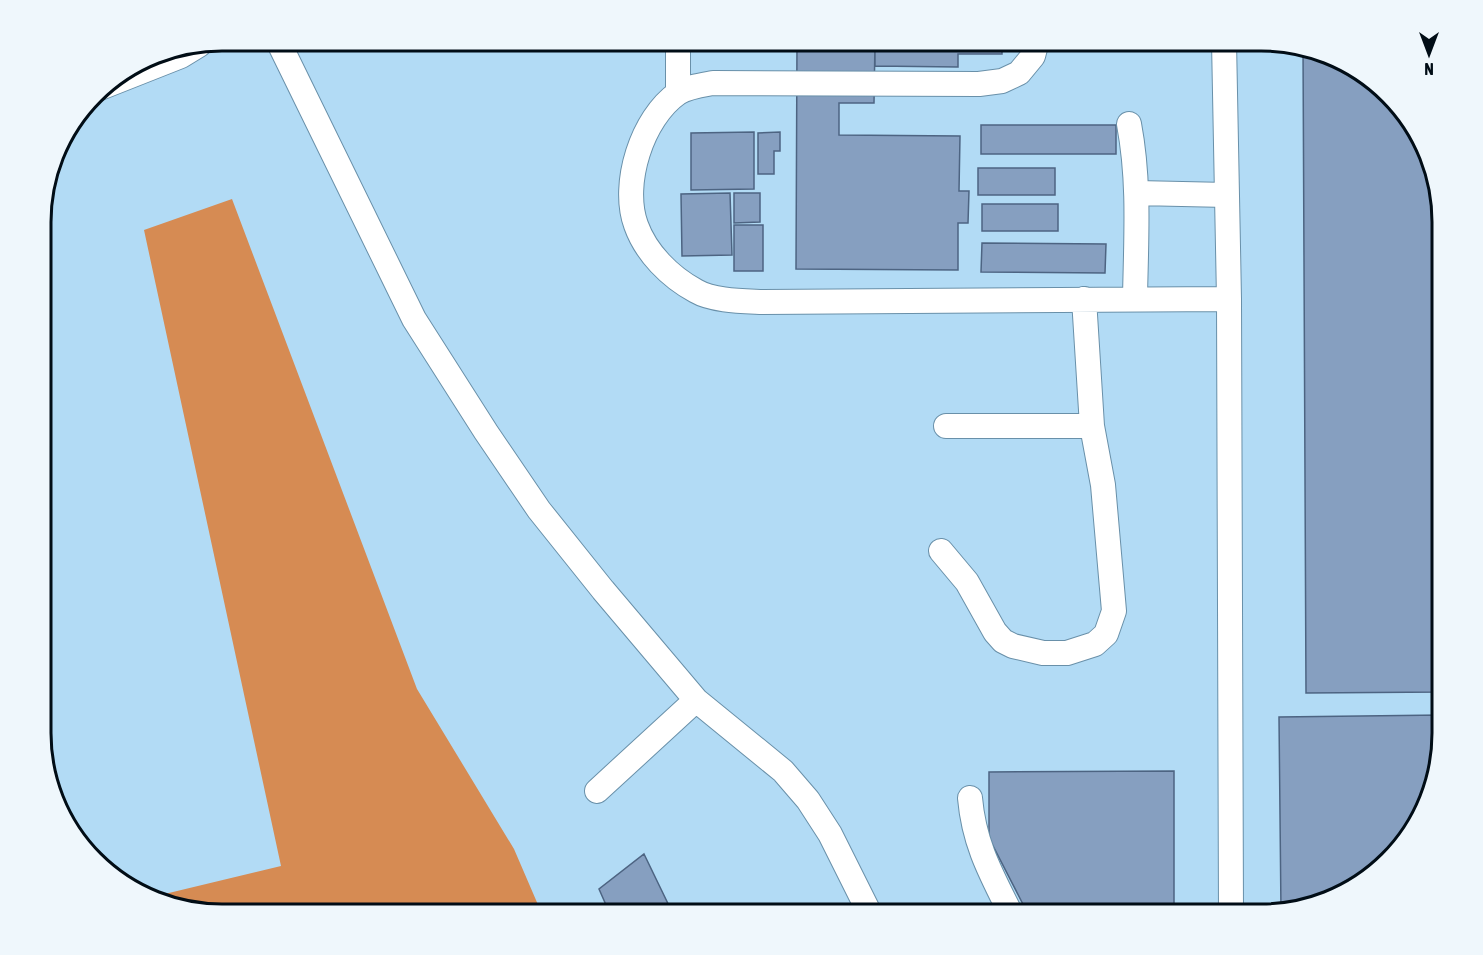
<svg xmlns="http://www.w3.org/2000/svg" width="1483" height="955" viewBox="0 0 1483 955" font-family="'Asap Condensed',sans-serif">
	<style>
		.forest { fill: #d68b53 }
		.building { fill: #869fc0; stroke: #4d6482; stroke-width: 1.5 }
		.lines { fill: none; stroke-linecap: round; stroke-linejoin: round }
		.minor-casing { stroke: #6990a9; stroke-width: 26 }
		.minor { stroke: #fff; stroke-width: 24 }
		.rim { fill: none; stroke: #010d16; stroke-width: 3 }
	</style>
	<rect width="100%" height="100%" fill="#b2dbf5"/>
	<path class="forest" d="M232,199L417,689L514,849L542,914H221L164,905L148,898L281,866L144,230Z"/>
	<path class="building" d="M797,41H875L874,103H839V135L960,136L959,191H969L968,223H958V270L796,269Z
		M875,41H1002V54H958V67L875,66Z
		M1303,46L1309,47L1362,71L1418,131L1442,209V692L1306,693Z
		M981,125H1116V154H981Z
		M754,132V189L691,190V133Z
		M780,132V151H774V174H758V133Z
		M978,168H1055V195H978Z
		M730,193L732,255L682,256L681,194Z
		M734,193H760V222L734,223Z
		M982,204H1058V231H982Z
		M734,225H763V271H734Z
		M982,243L1106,244L1105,273L981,272Z
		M1442,715V745L1412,834L1352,890L1281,912L1279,717Z
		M1174,771V914H1028L989,838V772Z
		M644,854L673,914H610L599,889Z"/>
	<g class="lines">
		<g class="minor-casing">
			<path id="minor" d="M278,41L414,319L486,432L539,510L603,590L696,700L783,771L808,800L830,834L870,914
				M678,41V93
				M1037,41L1033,56L1019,73L1002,81L979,84L713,83C702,85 687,87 678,93C642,118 621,184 636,225C646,253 670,277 696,291C713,301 743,301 763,302L1229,299
				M1224,41L1229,299L1231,914
				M100,88L181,56L199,45
				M1129,124C1140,182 1136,240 1135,298
				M1137,193L1227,195
				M946,426H1092
				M941,551L967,582L995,632L1003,641L1013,646L1043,653H1067L1095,644L1106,634L1114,611L1103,485L1092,426L1084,299
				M597,791L696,700
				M970,798C974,844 991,874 1011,914"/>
		</g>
		<use href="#minor" class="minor"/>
	</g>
	<path d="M0 0H1483V955H0ZM222 51H1261A171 171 0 0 1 1432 222V733A171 171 0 0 1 1261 904H222A171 171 0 0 1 51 733V222A171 171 0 0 1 222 51Z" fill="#eff7fc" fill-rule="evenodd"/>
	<path class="rim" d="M222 51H1261A171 171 0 0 1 1432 222V733A171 171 0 0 1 1261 904H222A171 171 0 0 1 51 733V222A171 171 0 0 1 222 51Z"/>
	<g transform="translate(1429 54) rotate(180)" stroke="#eff7fc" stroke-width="4.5" paint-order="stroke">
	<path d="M0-4.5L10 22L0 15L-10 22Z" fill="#010d16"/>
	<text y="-9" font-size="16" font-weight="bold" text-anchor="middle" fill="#010d16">N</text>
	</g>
</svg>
